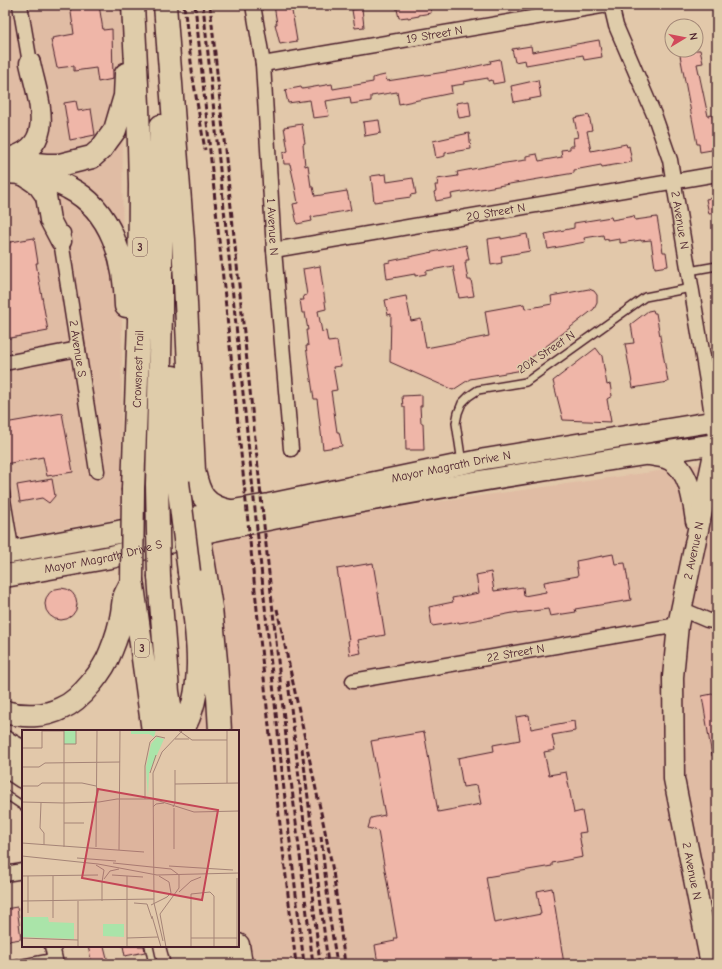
<svg xmlns="http://www.w3.org/2000/svg" width="722" height="969" viewBox="0 0 722 969" font-family="'Comic Neue',sans-serif">
	<style>
		.built { fill: #e0bca4 }
		.building { fill: #efb6a8; stroke: #4a1f2b }
		.lines { fill: none; stroke-linecap: round; stroke-linejoin: round }
		.lane-casing { stroke: #4a1f2b; stroke-width: 10 }
		.street-casing { stroke: #4a1f2b; stroke-width: 17 }
		.secondary-casing { stroke: #4a1f2b; stroke-width: 23 }
		.primary-casing { stroke: #4a1f2b; stroke-width: 25 }
		.highway-casing { stroke: #4a1f2b; stroke-width: 25 }
		.lane { stroke: #dfccaa; stroke-width: 7 }
		.street { stroke: #dfccaa; stroke-width: 14 }
		.secondary { stroke: #dfccaa; stroke-width: 20 }
		.primary { stroke: #dfccaa; stroke-width: 22 }
		.highway { stroke: #dfccaa; stroke-width: 22 }
		.rail { stroke: #4a1f2b; stroke-width: 3; stroke-dasharray: 6 3; stroke-linecap: butt }
		.highway-bridge-casing { stroke: #4a1f2b; stroke-width: 25; stroke-linecap: butt }
		.highway-bridge { stroke: #dfccaa; stroke-width: 22 }
		.labels { text-anchor: middle; dominant-baseline: central; stroke-width: 3; stroke-linejoin: round; paint-order: stroke }
		.shield { fill: #dfccaa; stroke: #775351; stroke-width: 1 }
		.shield-label { font-size: 11px; font-weight: bold; fill: #4a1f2b }
		.street-label { font-size: 12px; fill: #4a1f2b; stroke: #dfccaa }
		.inset-road { fill: none; stroke: #a58477; stroke-width: 1 }
		.view { fill: #c44556; fill-opacity: 0.15; stroke: #c44556; stroke-width: 2 }
		.inset-edge { fill: none; stroke: #4a1f2b; stroke-width: 2 }
	</style>
	<rect width="100%" height="100%" fill="#e2c8aa"/>
	<filter id="ink" filterUnits="userSpaceOnUse"><feTurbulence type="fractalNoise" baseFrequency=".025" numOctaves="2"/><feDisplacementMap in="SourceGraphic" scale="8" xChannelSelector="R" yChannelSelector="G"/><feConvolveMatrix kernelMatrix="1 2 1 2 8 2 1 2 1" color-interpolation-filters="sRGB"/></filter>
	<g filter="url(#ink)">
		<path class="built" d="M5,5H121L123,86L121,518L5,539Z
			M717,461V964H227L238,946V731H177L197,683L185,537L652,472Z"/>
		<path class="building" d="M70,5H99L103,30L112,29L113,79L98,82L96,68L74,71V66L57,68L51,40H53L52,38L74,34Z
			M274,5H291L297,41L280,44L275,24H277Z
			M396,5H430L431,13L419,15V16L408,18V17L399,18Z
			M362,8L364,27L355,28L352,10Z
			M599,40L602,57L584,60L583,55L526,65L525,60L515,62L512,49L531,46L532,52Z
			M683,50H700L703,63L697,64L708,116L712,115L714,123L717,122V149L700,152L699,144H697L680,55L683,54Z
			M500,59L504,82L493,84L492,80L488,81V78L464,82V84L451,86L452,93L399,104L397,92L371,96V101L351,104L350,97L326,101L329,116L313,118L310,100L288,103L285,90L301,87L302,89L332,84L333,89L373,82V78L376,77L385,75L387,81L458,70L491,63L490,61Z
			M538,80L541,97L514,102L511,86Z
			M76,101L78,111L91,109L95,135L70,140L64,103Z
			M469,101L471,116L459,118L456,103Z
			M589,115L592,130L587,131L591,151L626,144L627,147L629,146L632,162L602,167L601,165L574,170V173L451,194L452,198L436,201L434,192L436,191L435,185H438L437,179L458,176L457,172L499,164L526,160V156L537,154L539,161L562,157L561,150L570,149V146H574L573,138L578,137L574,118Z
			M379,120L381,133L365,136L363,122Z
			M302,124L305,143L303,144L305,166L308,165L311,187H313L315,196L347,191L351,210L311,217L312,221L297,224L293,204L298,203L294,182L290,164H284L283,153L288,151L284,127Z
			M469,133L471,149L445,153V156L436,158L433,141Z
			M386,174L387,182L413,178L416,194L410,195L411,197L374,202L371,176Z
			M717,197V213L709,214L706,199Z
			M634,216L635,220L657,217L663,252H666L668,266L655,268L651,240L641,241V240L620,243V239L608,241V239L604,240L603,235L584,238L585,242L548,249L545,234L574,228V223L611,217L612,220Z
			M527,234L530,251L501,256L502,263L491,265L488,239L501,237V239Z
			M34,238L38,263H36L48,331L5,339V243Z
			M466,245L469,260H466V263H465L468,280H471L474,296L459,298L453,266L426,271V274L415,276V274L387,279L385,263L390,262V261Z
			M320,266L326,309L318,311L322,332L326,331L328,342L337,341L341,366L333,367L337,390L331,391L337,432H339L342,446L323,449L317,399H314L306,346H308L306,330H308L305,313H302L300,300H304L303,296L307,295L303,269Z
			M589,289L594,291L597,295V303L594,309L522,365L523,370L470,379L453,390L390,362L391,314L388,315L385,300L406,296L411,321L421,319L426,348L489,336L485,311L524,304L525,309L552,304L551,296Z
			M653,310L654,313H656L668,382L633,388L625,344L634,343L631,324L648,311Z
			M596,348L602,356L607,385L610,384L612,396L607,399L611,422L563,420L553,381Z
			M422,395V406H420L421,423H423L424,450H406L405,407H403L402,396Z
			M62,413L73,472L47,476L43,457L5,464V423Z
			M52,479L55,496L49,503L42,498L20,502L17,485Z
			M613,554L615,564L625,563L631,600L575,609L576,612L550,616L548,609L518,613V612L465,622L459,623V622L432,626L429,607L453,602L452,598L479,593L476,575L491,572L494,591L523,587L524,596L546,592L544,582L578,576L576,561Z
			M373,563L385,635L358,640L361,653L350,655L348,641H349L337,569Z
			M45 604a16 16 0 1 1 32 0a16 16 0 1 1-32 0Z
			M717,693V756H712L702,696Z
			M529,715L531,729L574,721L575,731L552,735L555,750L544,752L549,775L566,772L574,813L582,811L586,832L579,833L583,857L552,863V866L486,877L494,923L541,914L537,891L552,888L564,964H378L375,945L395,941L394,938H397L378,831L368,828L371,818L385,815L371,741L424,732L438,812L481,804L477,785L463,787L458,758L494,751L493,745L520,740L516,717Z
			M17,907L21,939L8,941L5,931V909Z
			M88,946H104L108,962L92,964Z
			M123,946H144L145,952L125,956Z"/>
		<g class="lines">
			<g class="lane-casing">
				<path id="lane" d="M689,271L717,266
					M462,463L456,423L458,413L462,403L469,396L478,390L526,382L645,297L691,288
					M5,490L15,550
					M5,794L23,806
					M149,946L153,964
					M18,964L55,957"/>
			</g>
			<g class="street-casing">
				<g id="street">
					<path d="M20,5L30,63L33,71"/>
					<path id="s1" d="M253,5L263,64L274,250L291,449"/>
					<path id="s2" d="M611,5L616,26L655,117L670,160L707,381L716,444"/>
					<path id="s3" d="M263,64L607,5"/>
					<path id="s4" d="M63,233L61,241L97,471"/>
					<path id="s5" d="M274,250L717,174"/>
					<path d="M5,363L78,349"/>
					<path d="M681,609L707,620L717,622"/>
					<path id="s6" d="M353,681L678,625"/>
					<path d="M5,874L23,871"/>
					<path d="M52,946L56,964"/>
				</g>
			</g>
			<g class="secondary-casing">
				<g id="secondary">
					<path d="M5,159C59,148 38,101 30,63"/>
					<path d="M5,173L22,174L38,185L46,196L50,220L61,241"/>
					<path d="M649,455C656,456 664,457 670,460C690,471 693,501 696,521"/>
					<path id="s7" d="M186,518L269,504L485,459L717,421"/>
					<path d="M199,534C371,498 544,469 717,444"/>
					<path id="s8" d="M711,964L674,779L673,677L678,625L716,444"/>
				</g>
			</g>
			<g class="primary-casing">
				<g id="primary">
					<path d="M5,553L113,533L186,518"/>
					<path id="s9" d="M5,576L111,557L199,534"/>
				</g>
			</g>
			<g class="highway-casing">
				<path id="highway" d="M133,5L138,105L140,185L139,321L133,489
					M165,5L183,240L194,471C199,494 204,506 230,511
					M5,161L46,165H60L92,157L101,149L115,130L125,96L126,74
					M22,174C38,177 55,180 69,188C112,210 125,260 126,306
					M173,377L178,482
					M157,485L161,313V126
					M186,518L194,525L199,534L211,608L216,661L220,731
					M159,577L168,692L174,731
					M133,586L153,731
					M5,712C23,717 45,717 62,708C81,700 104,670 111,651C116,639 120,626 122,613C123,607 123,601 125,595C127,590 130,586 132,581
					M182,731C209,686 195,622 189,572
					M5,742L23,752
					M5,765L23,777
					M238,945L241,964
					M178,946L183,964
					M198,946L202,964
					M218,946L222,964"/>
			</g>
			<use href="#lane" class="lane"/>
			<use href="#street" class="street"/>
			<use href="#secondary" class="secondary"/>
			<use href="#primary" class="primary"/>
			<use href="#highway" class="highway"/>
			<path class="rail" d="M184,5L193,78L205,150
				M195,5L271,746L296,964
				M203,5L283,781L304,964
				M210,5L287,747L313,964
				M277,609L325,831L333,871L345,964
				M288,681L320,964
				M302,748L328,964
				M321,836L330,920L337,964"/>
			<g class="highway-bridge-casing">
				<path id="highway-bridge" d="M178,482L189,572
					M157,485L159,577
					M132,581L133,489"/>
			</g>
			<use href="#highway-bridge" class="highway-bridge"/>
		</g>
	</g>
	<g class="labels">
		<g class="shield">
			<rect x="133" y="238" width="14" height="18" rx="3"/>
			<rect x="135" y="639" width="14" height="18" rx="3"/>
		</g>
		<g class="shield-label">
			<text x="140" y="247">3</text>
			<text x="142" y="648">3</text>
		</g>
		<g class="street-label">
			<text stroke="none"><textPath href="#s3" startOffset="174">19 Street N</textPath></text>
			<text stroke="none"><textPath href="#s5" startOffset="225">20 Street N</textPath></text>
			<text stroke="none"><textPath href="#s2" startOffset="227">2 Avenue N</textPath></text>
			<text stroke="none"><textPath href="#s1" startOffset="223">1 Avenue N</textPath></text>
			<text stroke="none"><textPath href="#s4" startOffset="117">2 Avenue S</textPath></text>
			<text transform="translate(546 352) rotate(-34)">20A Street N</text>
			<text transform="translate(138 369) rotate(-88)">Crowsnest Trail</text>
			<text stroke="none"><textPath href="#s7" startOffset="270">Mayor Magrath Drive N</textPath></text>
			<text stroke="none"><textPath href="#s8" startOffset="419">2 Avenue N</textPath></text>
			<text stroke="none"><textPath href="#s9" startOffset="100">Mayor Magrath Drive S</textPath></text>
			<text stroke="none"><textPath href="#s6" startOffset="165">22 Street N</textPath></text>
			<text transform="translate(692 871) rotate(79)">2 Avenue N</text>
		</g>
	</g>
	<g transform="translate(22 730)">
		<rect width="217" height="217" fill="#e2c8aa"/>
		<path d="M42,0H54V14H42ZM109,0H134L132,7L127,4H109ZM135,7L142,9L127,43L126,68L124,37L129,14ZM0,187H26L27,192L52,193V209L0,207ZM81,194H102V207L81,206Z" fill="#aae4a9"/>
		<path class="inset-road" d="M156,0L170,10H205M153,9H167M42,14H54V0M0,18H20V1H42M0,37H17L23,33L98,32M128,43L134,25M205,53V0M153,54L217,53M0,56H16L20,53H60L74,56M123,69V36L128,12L134,6L143,8M0,72L42,73L77,72L95,69H131L172,82L217,81M19,73L18,98L22,103V115M131,77L134,74L142,73M151,77L153,73V40M42,93H62M0,113L122,122M42,117V0M74,117L75,0M152,119V78M97,120L98,0M0,126L76,134L135,145L217,143M55,128L94,131M91,133L149,139L157,145V158L138,184L144,217M74,135L82,140L80,152M147,136L211,140M90,145L121,147M0,146L76,145M105,146V217M215,148V217M82,149L88,141L97,139M80,152V171M157,162L169,151L179,147M0,171L132,169M112,173L125,174L130,189M129,175L145,167L149,163L147,152L137,146M6,183V146M130,186L139,217M31,188V146M0,208L56,210M105,208L136,207M169,208H215M141,211L132,173L131,43L140,22L161,0M56,217V171M169,217V164L188,162L192,166V217"/>
		<path class="view" d="M76,59L196,80L180,170L60,148Z"/>
		<rect width="217" height="217" class="inset-edge"/>
	</g>
	<rect width="722" height="969" fill="none" stroke="#dfccaa" stroke-width="20"/>
	<rect x="10" y="10" width="702" height="949" fill="none" stroke="#4a1f2b" stroke-width="1.5" filter="url(#ink)"/>
	<g transform="translate(684 38) rotate(80)"><circle r="19" fill="#dfccaa" stroke="#a38777"/>
	<path d="M0-3L7 15L0 10L-7 15Z" fill="#d1495b"/>
	<text y="-6" font-size="11" font-weight="bold" text-anchor="middle" fill="#4a1f2b">N</text>
	</g>
</svg>
